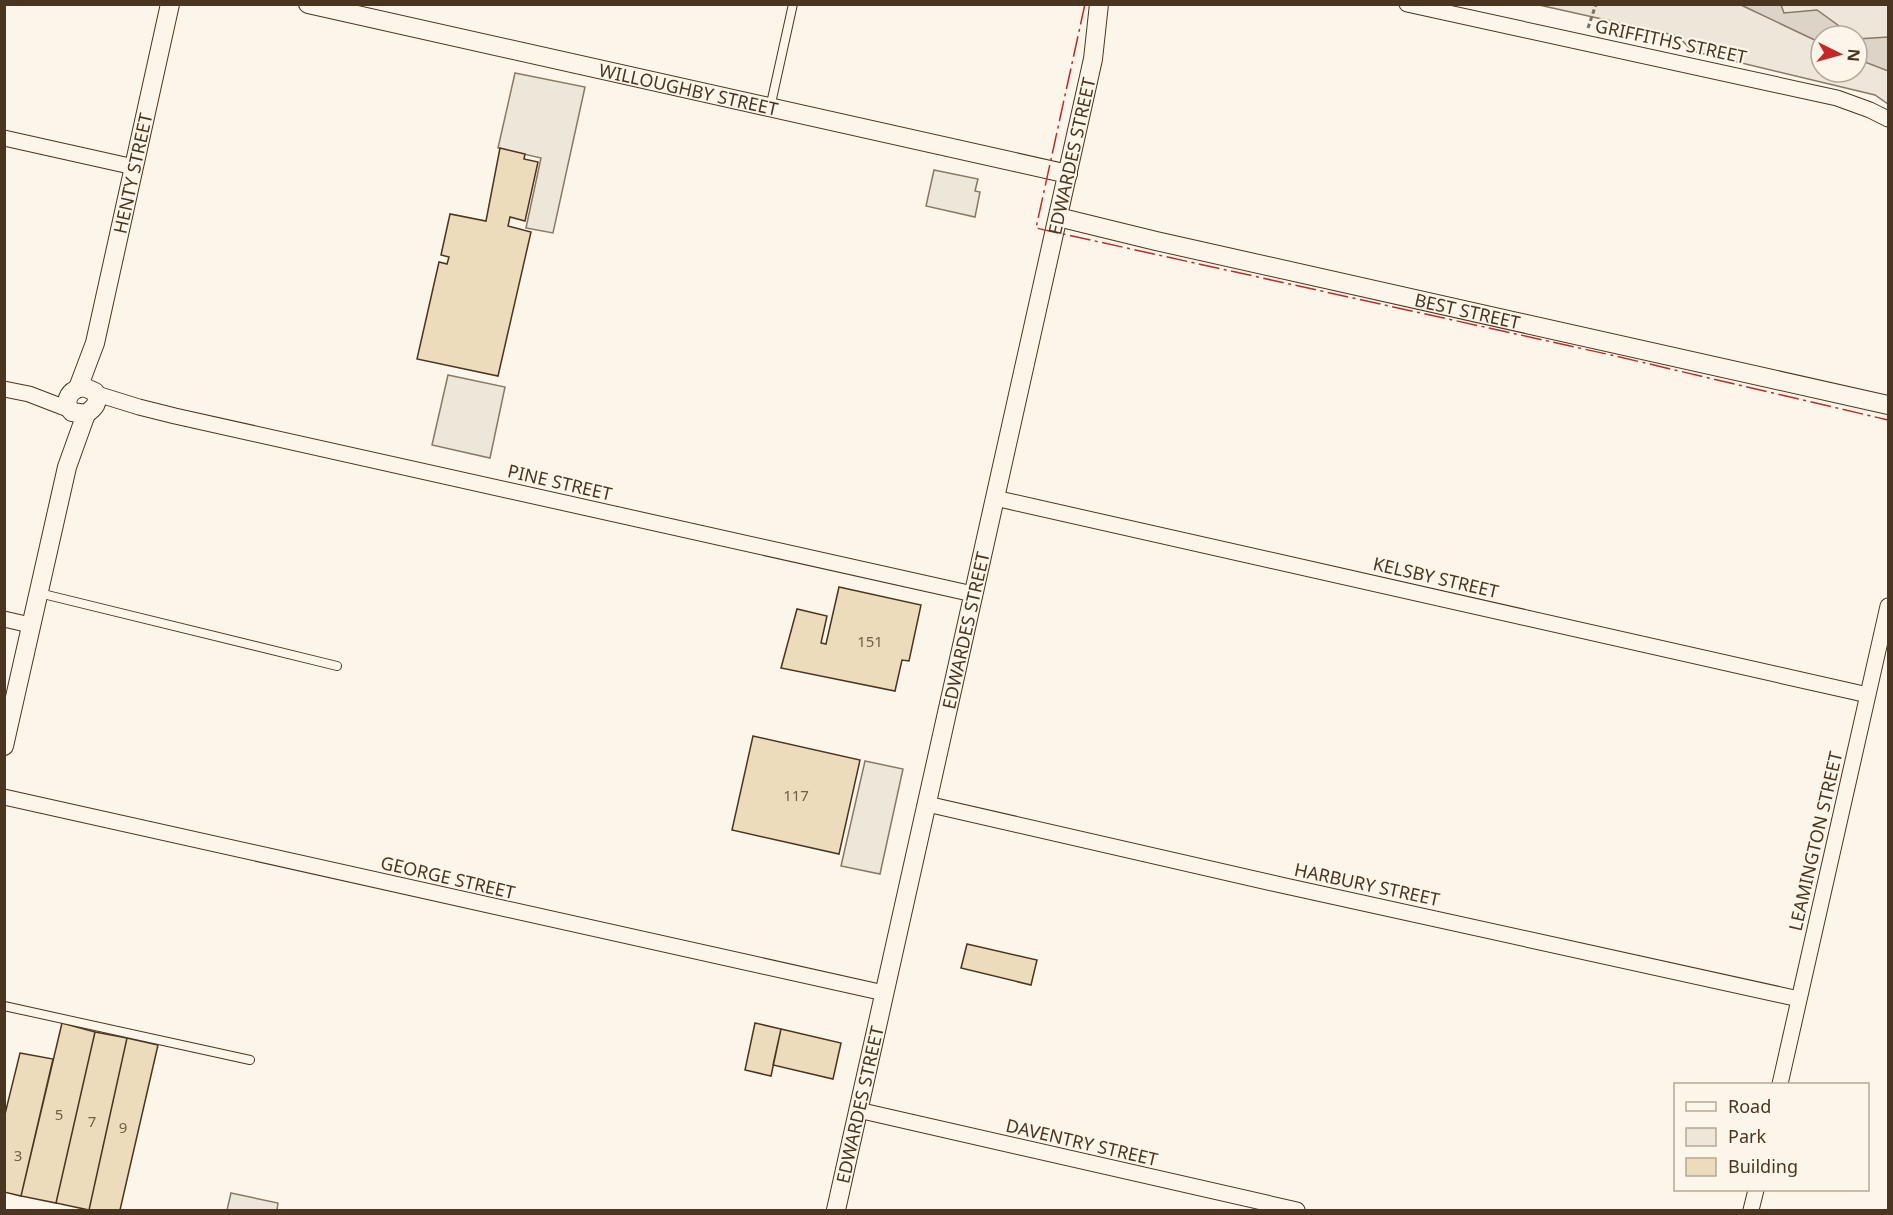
<svg xmlns="http://www.w3.org/2000/svg" width="1893" height="1215" viewBox="0 0 1893 1215" font-family="'Noto Sans',sans-serif">
	<style>
		.green { fill: #ede6d9; stroke: #887966; stroke-width: 1.5; fill-rule: evenodd }
		.parking { fill: #ede7d9; stroke: #887966; stroke-width: 1.5 }
		.water { fill: #dcd4c6; stroke: #887966; stroke-width: 1.5 }
		.building { fill: #ecdcbc; stroke: #4a3520; stroke-width: 1.5 }
		.lines { fill: none; stroke-linecap: round; stroke-linejoin: round }
		.service-casing { stroke: #4a3520; stroke-width: 10 }
		.minor-casing { stroke: #4a3520; stroke-width: 17 }
		.tertiary-casing { stroke: #4a3520; stroke-width: 20 }
		.path { stroke: #7f6f5c; stroke-width: 3; stroke-dasharray: 4.5 3; stroke-linecap: butt }
		.service { stroke: #fbf6e9; stroke-width: 8 }
		.minor { stroke: #fbf6e9; stroke-width: 15 }
		.tertiary { stroke: #fbf6e9; stroke-width: 18 }
		.power { stroke: #c62828; stroke-width: 1.5; stroke-dasharray: 21 4.5 3 4.5; stroke-linecap: butt }
		.labels { text-anchor: middle; dominant-baseline: central; stroke-width: 4.5; stroke-linejoin: round; paint-order: stroke }
		.number-label { font-size: 15px; fill: #725f47 }
		.street-label { font-size: 18px; fill: #4a3520; stroke: #fbf6e9 }
	</style>
	<rect width="100%" height="100%" fill="#fbf6e9"/>
	<path class="green" d="M1539,5H1888V104L1875,95L1692,51L1678,36ZM1821,36H1857V72H1821Z"/>
	<path class="parking" d="M515,73L585,87L553,233L526,228L541,158L498,148Z
		M934,170L978,179L975,191L980,192L975,217L926,206Z
		M448,375L505,387L490,458L432,445Z
		M865,761L903,769L880,874L841,866Z
		M231,1193L278,1203L277,1210H227Z"/>
	<path class="water" d="M1741,5H1781L1784,13L1817,10L1853,36H1821V43Z
		M1888,37V71L1857,59V39Z"/>
	<path class="building" d="M500,148L525,154L524,159L538,162L525,221L510,217L508,226L531,232L498,376L417,359L439,262L447,264L449,257L441,255L450,214L486,221Z
		M839,587L921,605L909,661L902,660L895,691L781,668L797,609L827,616L821,643L826,644Z
		M753,736L860,760L839,854L732,830Z
		M967,944L1037,960L1031,985L961,968Z
		M62,1023L95,1032L56,1203L21,1196Z
		M755,1023L781,1029L771,1076L745,1070Z
		M781,1029L841,1043L833,1079L773,1065Z
		M95,1032L127,1038L89,1210L56,1203Z
		M127,1038L158,1045L120,1210H89Z
		M20,1053L53,1059L21,1196L4,1192V1118Z"/>
	<g class="lines">
		<g class="service-casing">
			<path id="service" d="M770,108L793,4
				M39,593L337,666
				M4,1006L250,1060"/>
		</g>
		<g class="minor-casing">
			<path id="minor" d="M1407,4L1837,98L1870,110L1888,119
				M4,138L134,167
				M4,389L29,394L68,409
				M97,394L139,407L175,416L973,594
				M995,498L1868,695
				M4,619L30,625
				M4,797L884,993
				M927,804L1281,885L1799,999
				M1780,1084L1888,606
				M858,1110L1297,1210
				M1751,1210L1756,1190"/>
		</g>
		<g class="tertiary-casing">
			<g id="tertiary">
				<path id="s1" d="M308,4L1068,174"/>
				<path id="s2" d="M1058,217L1156,241L1888,405"/>
				<path d="M84,387L95,392C100,403 94,408 86,414L72,412L67,405C67,393 74,389 84,387Z"/>
				<path id="s3" d="M78,388L95,343L170,4"/>
				<path d="M4,746L67,467L86,414"/>
				<path id="s4" d="M836,1210L1093,59L1099,4"/>
			</g>
		</g>
		<path class="path" d="M1588,28L1596,4"/>
		<use href="#service" class="service"/>
		<use href="#minor" class="minor"/>
		<use href="#tertiary" class="tertiary"/>
		<path class="power" d="M1085,4L1036,228L1611,355L1888,420"/>
	</g>
	<g class="labels">
		<g class="number-label">
			<text x="870" y="641">151</text>
			<text x="796" y="795">117</text>
			<text x="59" y="1114">5</text>
			<text x="92" y="1121">7</text>
			<text x="123" y="1127">9</text>
			<text x="18" y="1155">3</text>
		</g>
		<g class="street-label">
			<text transform="translate(1671 41) rotate(12)">GRIFFITHS STREET</text>
			<text stroke="none"><textPath href="#s1" startOffset="390">WILLOUGHBY STREET</textPath></text>
			<text stroke="none"><textPath href="#s4" startOffset="1080">EDWARDES STREET</textPath></text>
			<text stroke="none"><textPath href="#s3" startOffset="222">HENTY STREET</textPath></text>
			<text stroke="none"><textPath href="#s2" startOffset="420">BEST STREET</textPath></text>
			<text transform="translate(560 482) rotate(13)">PINE STREET</text>
			<text transform="translate(1436 577) rotate(13)">KELSBY STREET</text>
			<text stroke="none"><textPath href="#s4" startOffset="594">EDWARDES STREET</textPath></text>
			<text transform="translate(1815 841) rotate(-77)">LEAMINGTON STREET</text>
			<text transform="translate(448 877) rotate(13)">GEORGE STREET</text>
			<text transform="translate(1367 884) rotate(12)">HARBURY STREET</text>
			<text stroke="none"><textPath href="#s4" startOffset="108">EDWARDES STREET</textPath></text>
			<text transform="translate(1082 1142) rotate(13)">DAVENTRY STREET</text>
		</g>
	</g>
	<rect width="1893" height="1215" fill="none" stroke="#4a3520" stroke-width="12"/>
	<rect x="1674" y="1083" width="195" height="108" fill="#fbf6e9" stroke="#b4a999" stroke-width="1.5"/>
	<rect x="1686" y="1102" width="30" height="9" fill="#fbf6e9" stroke="#b4a999" stroke-width="1.5"/>
	<text x="1728" y="1113" font-size="18" fill="#4a3520">Road</text>
	<rect x="1686" y="1128" width="30" height="18" fill="#ede6d9" stroke="#b4a999" stroke-width="1.5"/>
	<text x="1728" y="1143" font-size="18" fill="#4a3520">Park</text>
	<rect x="1686" y="1158" width="30" height="18" fill="#ecdcbc" stroke="#b4a999" stroke-width="1.5"/>
	<text x="1728" y="1173" font-size="18" fill="#4a3520">Building</text>
	<g transform="translate(1839 54) rotate(95)"><circle r="28" fill="#fbf6e9" stroke="#b4a999" stroke-width="1.5"/>
	<path d="M0-4.5L10 22L0 15L-10 22Z" fill="#c62828"/>
	<text y="-9" font-size="16" font-weight="bold" text-anchor="middle" fill="#4a3520">N</text>
	</g>
</svg>
